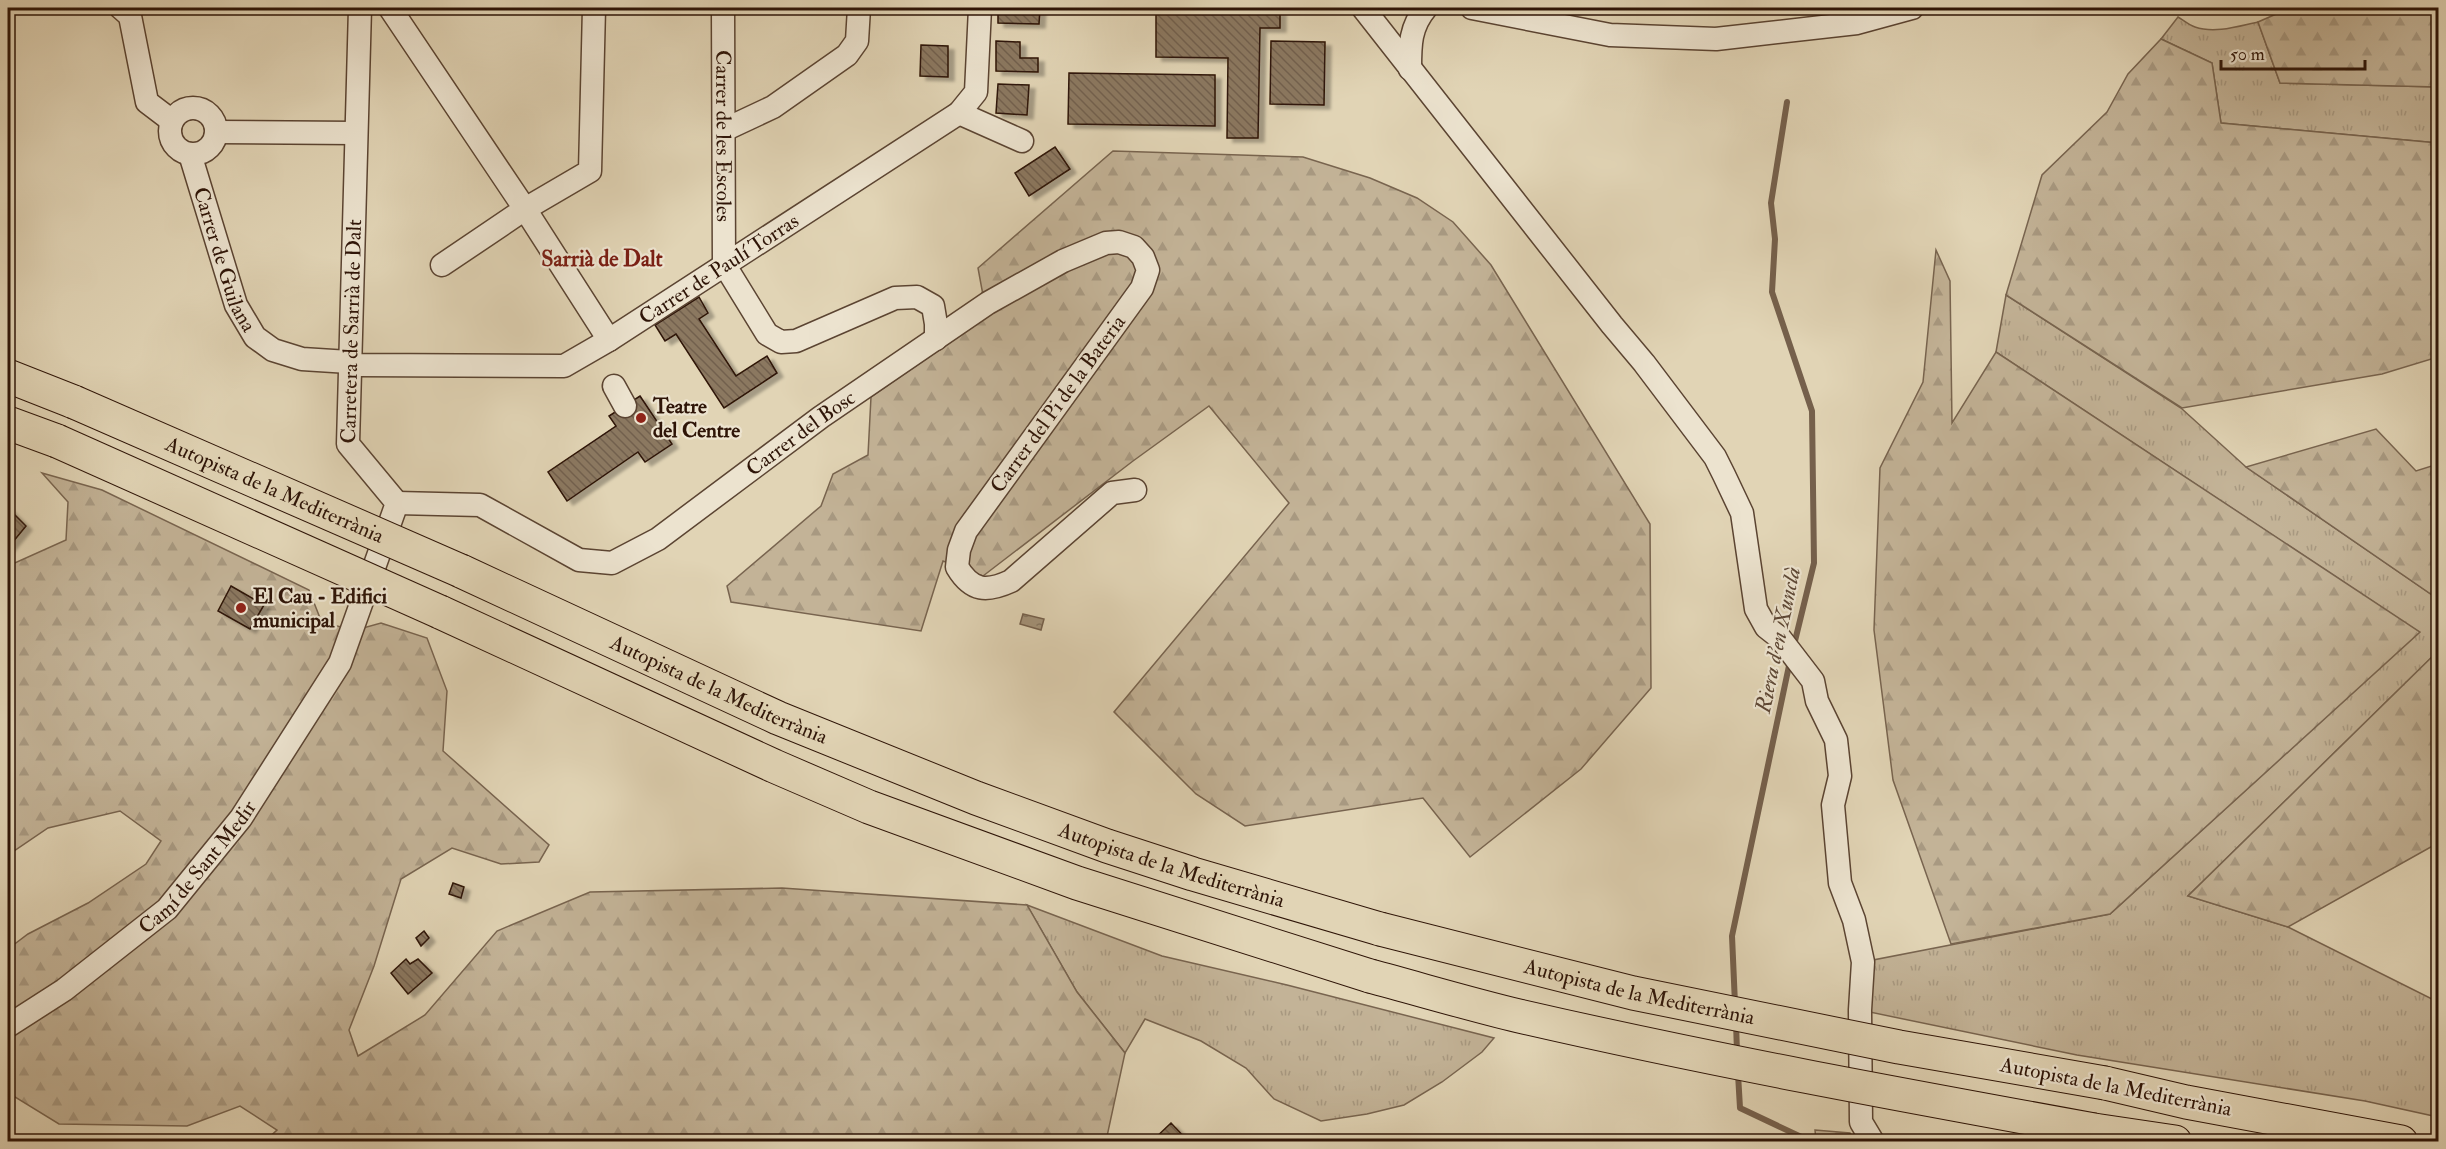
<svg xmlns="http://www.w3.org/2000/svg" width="2446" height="1149" viewBox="0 0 2446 1149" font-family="'IM FELL Double Pica',serif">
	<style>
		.grass { fill: url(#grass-tufts); stroke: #78644f; stroke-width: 1.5 }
		.forest { fill: url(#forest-firs); stroke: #78644f; stroke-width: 1.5 }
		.water { fill: url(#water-ripples); stroke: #75604c; stroke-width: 1.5 }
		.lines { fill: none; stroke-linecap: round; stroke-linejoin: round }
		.stream { stroke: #75604c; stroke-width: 6 }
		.building { fill: url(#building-back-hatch); stroke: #2e1407; stroke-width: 1.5; filter: url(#shadow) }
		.minor-casing { stroke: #5b4432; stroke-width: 25 }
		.highway-casing { stroke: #2e1407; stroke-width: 35 }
		.minor { stroke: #ece3cf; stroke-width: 22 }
		.highway { stroke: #e1d4b5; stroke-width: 33 }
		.highway-bridge-casing { stroke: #2e1407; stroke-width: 35; stroke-linecap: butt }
		.highway-bridge { stroke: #e1d4b5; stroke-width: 33 }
		.poi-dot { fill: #8f2418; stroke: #ece3cf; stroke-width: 2 }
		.labels { text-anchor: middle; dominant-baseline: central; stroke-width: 4.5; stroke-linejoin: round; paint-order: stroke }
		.street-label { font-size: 21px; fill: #2e1407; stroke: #ece3cf }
		.poi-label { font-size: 21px; font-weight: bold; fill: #2e1407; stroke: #ece3cf; text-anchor: start }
		.neighbourhood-label { font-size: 22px; font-weight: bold; fill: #7a1f14; stroke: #ece3cf }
		.water-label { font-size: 22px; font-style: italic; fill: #5d4735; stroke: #ece3cf }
	</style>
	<defs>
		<pattern id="grass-tufts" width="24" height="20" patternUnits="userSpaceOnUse" patternTransform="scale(1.5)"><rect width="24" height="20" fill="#c3b397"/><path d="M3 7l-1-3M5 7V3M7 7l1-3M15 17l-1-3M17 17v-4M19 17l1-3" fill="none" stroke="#a89981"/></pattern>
		<pattern id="forest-firs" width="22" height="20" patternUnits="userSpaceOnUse" patternTransform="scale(1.5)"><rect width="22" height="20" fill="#c3b397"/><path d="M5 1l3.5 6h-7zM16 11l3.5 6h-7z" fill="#a89981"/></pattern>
		<pattern id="water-ripples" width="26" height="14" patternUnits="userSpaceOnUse" patternTransform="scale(1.5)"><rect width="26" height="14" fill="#a4937a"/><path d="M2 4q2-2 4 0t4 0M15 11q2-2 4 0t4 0" fill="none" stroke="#867762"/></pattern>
		<pattern id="building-back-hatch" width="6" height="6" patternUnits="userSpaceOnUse" patternTransform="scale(1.5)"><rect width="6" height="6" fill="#8b7861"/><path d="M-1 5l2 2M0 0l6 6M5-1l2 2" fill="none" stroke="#72614e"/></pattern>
		<filter id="shadow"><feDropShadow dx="6" dy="4" stdDeviation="1.5" flood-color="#0004"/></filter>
	</defs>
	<rect width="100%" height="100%" fill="#e1d4b5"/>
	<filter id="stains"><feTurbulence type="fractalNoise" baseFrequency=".00333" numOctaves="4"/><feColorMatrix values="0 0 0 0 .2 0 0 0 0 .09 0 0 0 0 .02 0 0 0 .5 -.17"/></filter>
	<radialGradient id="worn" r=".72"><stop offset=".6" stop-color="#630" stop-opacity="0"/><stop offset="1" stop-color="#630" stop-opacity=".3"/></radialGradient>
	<path class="grass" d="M2178,17C2183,20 2189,25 2195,27C2215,34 2239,26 2258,22L2280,83L2438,87V143L2221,123L2212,63L2161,39Z
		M2006,295L2181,408L2246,467L2438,599V651L2188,896L2288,927L2438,1002V1117L2365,1101L2077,1055L1860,1010L1863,962L2110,914L2419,632L1996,352Z
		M1027,905L1162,956L1287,985L1494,1038L1482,1052L1442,1082L1404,1105L1367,1114L1321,1121L1274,1099L1246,1068L1201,1041L1145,1019L1125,1053L1077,992Z"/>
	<path class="forest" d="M2290,8H2438V87L2280,83L2258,22Z
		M2161,39L2212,63L2221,123L2438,143V357L2382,374L2182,408L2006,295L2042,175L2107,112L2128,74Z
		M1113,151L1303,157L1370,178L1417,198L1453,222L1491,265L1650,524L1651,688L1581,769L1470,857L1423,798L1245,826L1196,794L1114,712L1289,503L1209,406L1133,461L983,576L943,561L921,631L731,602L727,586L821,506L833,474L868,455L871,397L987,317L978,268Z
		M1936,250L1950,281L1952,423L1996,352L2420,632L2110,914L1951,944L1893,780L1874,630L1880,468L1923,382Z
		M2376,429L2416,471L2438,464V599L2246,467Z
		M42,473L102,490L309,590L322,623L356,630L381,623L427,638L447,691L443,751L549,845L539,862L501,864L452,848L401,879L374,966L349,1030L358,1056L425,1015L497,931L590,892L782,888L1027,905L1077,992L1125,1053L1106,1141L264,1142L277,1130L240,1106L187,1126L59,1124L10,1094L8,1092V949L28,934L88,903L146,864L161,841L120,811L48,828L8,855V566L66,540L68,502Z
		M2438,651V843L2288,927L2188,896Z
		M1815,1130L1850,1133L1856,1141H1816Z"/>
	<path class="water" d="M1023,614L1044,619L1041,630L1020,624Z"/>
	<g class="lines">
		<path class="stream" d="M1787,102L1771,203L1775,239L1772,292L1812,411L1814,563L1794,645
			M1735,1004L1732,936L1790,661
			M1736,1023L1737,1052
			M1738,1074L1740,1108L1812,1142"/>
	</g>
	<path class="building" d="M998,8H1040L1039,24L998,23Z
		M1156,9L1280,11V28H1260L1258,138H1227L1228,58L1156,57Z
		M996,41L1020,42V58H1038V72L996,71Z
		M1271,41L1325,42L1324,105L1270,104Z
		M921,45L948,46V77L920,76Z
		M1069,73L1215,75V126L1068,124Z
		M998,84L1029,85L1027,115L996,113Z
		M1055,147L1070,169L1029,196L1015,173Z
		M699,297L708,313L699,319L736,376L767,356L777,373L724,408L676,334L665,341L655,325Z
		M640,396L672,444L645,462L638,452L567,501L548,472L616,426L609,416Z
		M8,508L26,526L8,548Z
		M231,586L264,605L250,629L218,611Z
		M453,883L464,887L461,898L449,894Z
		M424,931L429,938L421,946L416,938Z
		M406,959L410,964L418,959L432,973L408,994L391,973Z
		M1171,1123L1189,1142H1151Z"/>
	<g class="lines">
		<g class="minor-casing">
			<g id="minor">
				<path d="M121,8L130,16L147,102L172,121"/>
				<path d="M390,8L525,209L609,340"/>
				<path id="s1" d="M723,8L724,264"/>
				<path d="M1363,8L1612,325L1644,363L1715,457L1724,475L1742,513L1756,609L1766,627L1780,638L1813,681L1817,701L1836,740L1840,776L1833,805L1840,883L1854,920L1863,962L1860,1010L1861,1122L1873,1142"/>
				<path d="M1472,8L1610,35L1716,39L1857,23L1912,8"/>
				<path d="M1410,69C1410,45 1410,27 1426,8"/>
				<circle cx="193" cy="131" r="23"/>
				<path d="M959,113L1022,141"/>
				<path d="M724,130L773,107L847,55L857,41L859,8"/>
				<path d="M217,132L356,133"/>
				<path id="s2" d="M190,154L236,305L255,337L273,350L302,359L349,362L359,365L564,366L609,340L959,113L976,92L980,8"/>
				<path d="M724,264L767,334L781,342L796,341L895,298L917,297L933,306L936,324V339"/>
				<path d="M442,265L525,209L590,171L594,8"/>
				<path d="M614,386L625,406"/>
				<path id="s3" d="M397,503L480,505L579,560L612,563L658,539L821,417L988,303L1063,261L1106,243L1119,242L1134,247L1143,257L1148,270L1142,288L966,531L959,550L957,567C972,592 987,592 1011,581L1112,493L1135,490"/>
				<path id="s4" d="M8,1026L64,990L167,909L241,818L340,663L397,503L348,444L360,8"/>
			</g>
		</g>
		<g class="highway-casing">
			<g id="highway">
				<path d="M8,376L74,402"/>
				<path d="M8,423L57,441"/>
				<path id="s5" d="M461,571L778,718L976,798L1107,846L1193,874L1380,929"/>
				<path d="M440,612L774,766L869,807L1077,883L1370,976"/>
				<path d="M2105,1083L2186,1102L2401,1142"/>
				<path d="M2094,1130L2175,1142"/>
			</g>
		</g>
		<use href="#minor" class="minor"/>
		<use href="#highway" class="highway"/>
		<g class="highway-bridge-casing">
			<g id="highway-bridge">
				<path id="s6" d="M74,402L461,571"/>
				<path d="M57,441L440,612"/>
				<path id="s7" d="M1380,929L1633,993L1899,1047L2105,1083"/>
				<path d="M1370,976C1419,989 1469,1004 1519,1016C1710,1060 1902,1095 2094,1130"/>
			</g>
		</g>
		<use href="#highway-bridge" class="highway-bridge"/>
	</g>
	<g class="poi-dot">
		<circle cx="641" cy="418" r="6"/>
		<circle cx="241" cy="608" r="6"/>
	</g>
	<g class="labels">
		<g class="street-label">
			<text stroke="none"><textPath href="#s1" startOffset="128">Carrer de les Escoles</textPath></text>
			<text stroke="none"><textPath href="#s2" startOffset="111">Carrer de Guilana</textPath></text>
			<text stroke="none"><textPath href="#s2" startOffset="693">Carrer de Paulí Torras</textPath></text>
			<text stroke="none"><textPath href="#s4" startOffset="858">Carretera de Sarrià de Dalt</textPath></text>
			<text transform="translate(1058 404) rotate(-54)">Carrer del Pi de la Bateria</text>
			<text stroke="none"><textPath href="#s3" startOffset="459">Carrer del Bosc</textPath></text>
			<text stroke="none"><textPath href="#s6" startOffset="219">Autopista de la Mediterrània</textPath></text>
			<text stroke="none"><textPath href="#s5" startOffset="284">Autopista de la Mediterrània</textPath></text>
			<text stroke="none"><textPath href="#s4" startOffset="249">Camí de Sant Medir</textPath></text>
			<text stroke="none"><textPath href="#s5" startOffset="770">Autopista de la Mediterrània</textPath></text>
			<text stroke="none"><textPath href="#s7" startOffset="267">Autopista de la Mediterrània</textPath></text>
			<text transform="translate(2116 1087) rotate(11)">Autopista de la Mediterrània</text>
		</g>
		<g class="poi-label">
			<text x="653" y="406">Teatre<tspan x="653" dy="24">del Centre</tspan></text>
			<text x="253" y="596">El Cau - Edifici<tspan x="253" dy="24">municipal</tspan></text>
		</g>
		<g class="neighbourhood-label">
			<text x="602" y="259">Sarrià de Dalt</text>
		</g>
		<g class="water-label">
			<text transform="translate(1778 640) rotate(-78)">Riera d'en Xunclà</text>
		</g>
	</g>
	<rect width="2446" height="1149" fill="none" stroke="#e1d4b5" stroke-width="30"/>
	<rect x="9" y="9" width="2428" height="1131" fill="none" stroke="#2e1407" stroke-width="3"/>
	<rect x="15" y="15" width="2416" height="1119" fill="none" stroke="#2e1407" stroke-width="1.5"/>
	<path d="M2221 60v9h144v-9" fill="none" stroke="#2e1407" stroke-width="3"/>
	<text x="2230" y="60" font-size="18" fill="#2e1407" stroke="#ece3cf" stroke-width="4.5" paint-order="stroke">50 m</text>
	<rect width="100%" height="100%" filter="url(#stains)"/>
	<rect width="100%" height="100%" fill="url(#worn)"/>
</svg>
